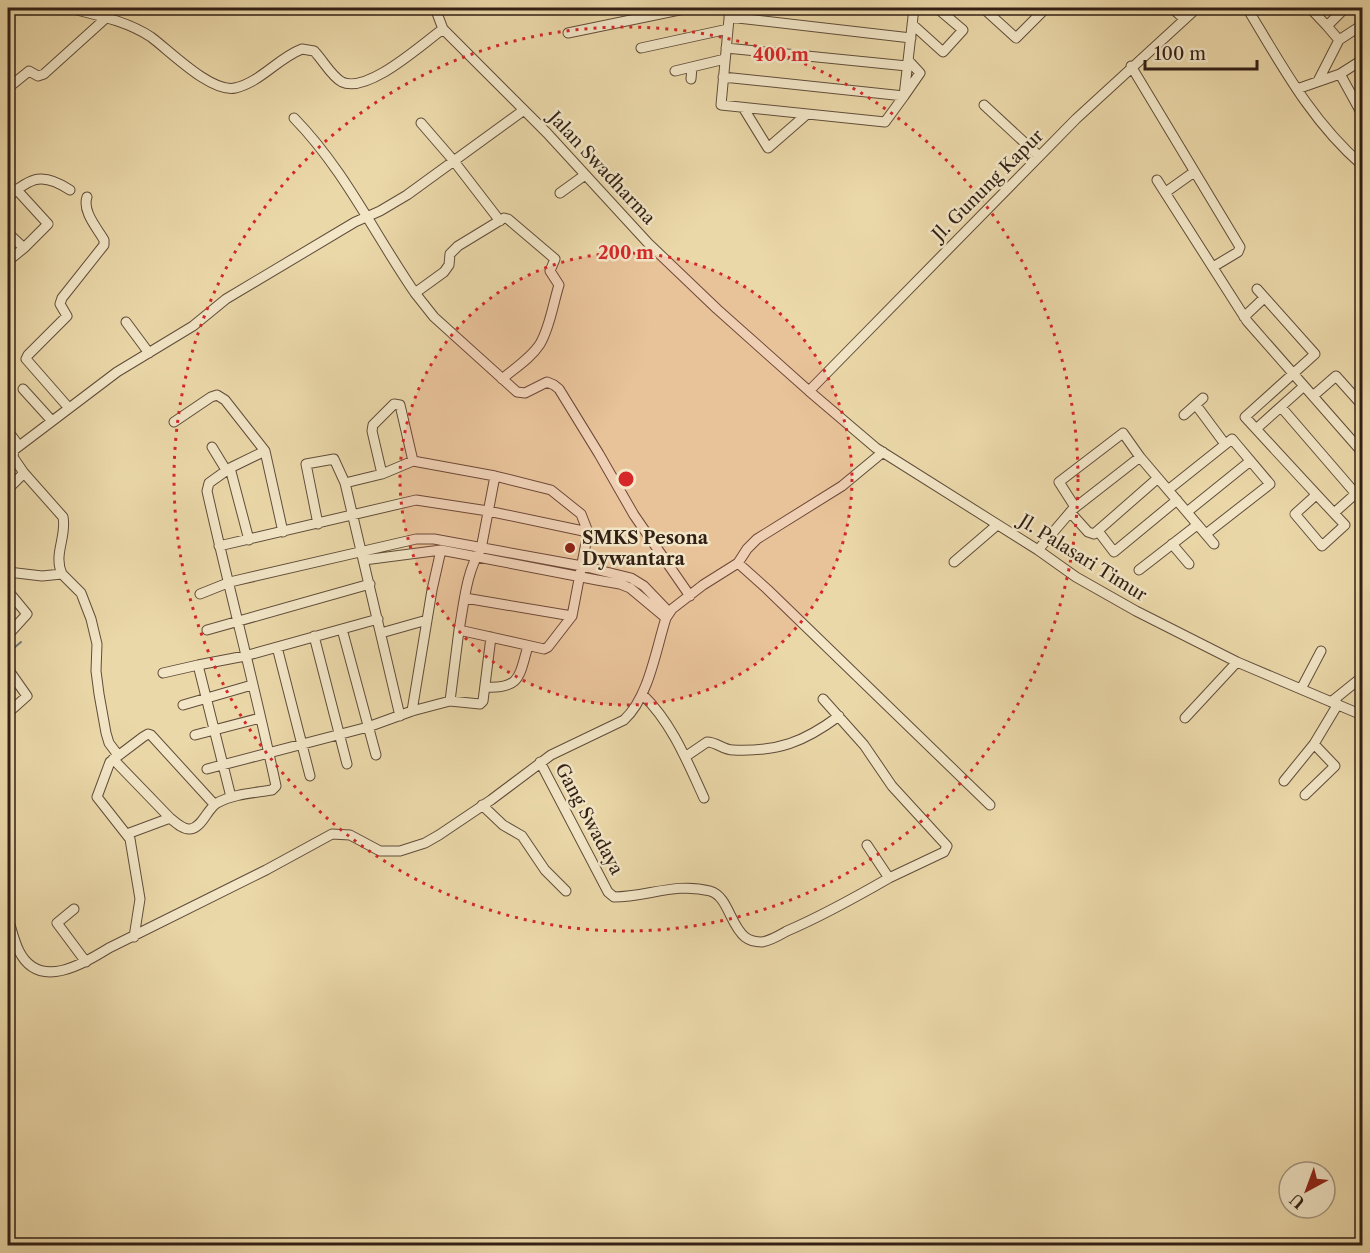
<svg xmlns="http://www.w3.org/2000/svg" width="1370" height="1253" viewBox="0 0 1370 1253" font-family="'Libre Caslon Text',serif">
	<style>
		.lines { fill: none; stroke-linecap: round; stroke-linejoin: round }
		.stream { stroke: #727a74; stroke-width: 2 }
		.street-casing { stroke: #604d3a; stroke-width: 11 }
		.street { stroke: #f2e6c7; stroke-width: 9 }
		.ring { fill: none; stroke: #d62828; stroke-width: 3; stroke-dasharray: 3 6 }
		.poi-dot { fill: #8f2418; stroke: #f2e6c7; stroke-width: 2 }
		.labels { text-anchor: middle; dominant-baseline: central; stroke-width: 5; stroke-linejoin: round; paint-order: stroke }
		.street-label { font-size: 18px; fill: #321f15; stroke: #f2e6c7 }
		.poi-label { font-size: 18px; font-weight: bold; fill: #321f15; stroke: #f2e6c7; text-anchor: start }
		.centre { fill: #d62828; stroke: #f2e6c7; stroke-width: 3 }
		.ring-label { font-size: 18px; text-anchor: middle; font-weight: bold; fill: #d62828; stroke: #f2e6c7; stroke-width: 5; stroke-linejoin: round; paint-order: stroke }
	</style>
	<rect width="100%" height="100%" fill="#ebd8a9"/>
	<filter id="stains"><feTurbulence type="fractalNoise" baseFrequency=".00333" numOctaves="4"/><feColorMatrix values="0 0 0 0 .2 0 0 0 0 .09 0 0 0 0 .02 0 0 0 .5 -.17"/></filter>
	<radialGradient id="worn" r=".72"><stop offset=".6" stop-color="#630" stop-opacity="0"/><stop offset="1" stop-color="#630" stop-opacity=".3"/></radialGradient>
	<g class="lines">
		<path class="stream" d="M8,653L21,642"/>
		<g class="street-casing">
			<path id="street" d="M69,8C96,15 127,21 151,37C170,51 211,93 235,88C261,82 278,58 302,49L314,51C323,60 331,76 342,82C368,94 422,44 443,29
				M435,8L443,29L547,133L648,243L717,309L809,391L876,448L1038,550L1076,577L1136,611L1237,662L1362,715
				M730,8L721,105L885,122L904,96L914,8
				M983,8L1016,38L1046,8
				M1172,8L1184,19
				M1247,8C1281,64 1311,121 1362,165
				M1310,8L1327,26
				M729,17L911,38
				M912,24L943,52L963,30L937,8
				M568,33L689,8
				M1339,40L1327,26L1345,8
				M641,48L728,29
				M726,48L907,66
				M1131,66L1240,247L1238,252L1213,267
				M675,71L725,59
				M1340,74L1362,60
				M723,77L904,96L920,73L908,60
				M691,79L692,67
				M1318,81L1339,40L1362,25
				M8,88L29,71L38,76L44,74L106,18
				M1297,89L1340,74L1362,114
				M984,105L1039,156
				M744,109L768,148L807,114
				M294,118C344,169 375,235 415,293L444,272L449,265L450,254L458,246L504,218L508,219L555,259L550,271L559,285C553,304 550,327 540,344C531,358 515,368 502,379
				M421,123L453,160L500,221
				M1157,180L1247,321L1362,452
				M1166,192L1194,172
				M560,193L585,175
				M8,197C31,177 43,172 70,190
				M8,233L24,248
				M8,261L24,248L48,224L16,189
				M1257,289L1315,354L1245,417C1278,453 1311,489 1345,525L1322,546L1295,514L1316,495
				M415,293L434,317L517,392L525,393L547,382L554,385L559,389L599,454L634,515L690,596
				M1244,317L1264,298
				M126,322L149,353
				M23,389L52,421
				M809,391L1076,119L1197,8
				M1313,396L1336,376L1362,405
				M1196,405L1225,444
				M68,407L26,359L28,355L67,316L60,304L62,298L104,245V240C97,228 82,211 87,197
				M1281,407L1356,494
				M1184,415L1203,398
				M174,422L211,397L217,395L225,400L265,451L283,532
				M1256,429L1304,386
				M8,431L19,446
				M212,447L226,470
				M230,468L249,540
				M382,474L372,431L373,425L394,404L400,405L413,461
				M345,483L382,474L413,461L495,476L481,549C466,572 464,604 459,630L544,649L548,647L572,616L588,532L581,514L551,490L495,476
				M8,489L24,473
				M1168,490L1232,439L1270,484L1206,534
				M1075,507L1059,482L1123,433L1140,457
				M1070,512L1088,532L1094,534L1158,478
				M1187,512L1249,462
				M1334,513L1362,488
				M318,524L306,464L334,459L345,483L400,716
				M1098,531L1114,552L1177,500
				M1172,544L1189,564
				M219,546L416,500L488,511L588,532
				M1038,550L1072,510L1140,457L1214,544
				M364,560L441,550L597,580L620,584L630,588L666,618
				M954,562L997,525
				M738,563L767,589L990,805
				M1139,570L1197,525
				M8,572L42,576L62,574L81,593L91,619L97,644L96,671L99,694L106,733L109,743L118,755
				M62,574C53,554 67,537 63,517L24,473L13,457L14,450L117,372L193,326L226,299L355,222L380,211L407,195L524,110
				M8,591L27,614L8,635
				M200,594L230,582L416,539H434L582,566L631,578L644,586L669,612
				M465,598L572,616
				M342,629L376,755
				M207,630L370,584
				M381,633L427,620
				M314,636L347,764
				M277,647L310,776
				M8,669L27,696L8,713
				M163,673L198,665
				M485,687C521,689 519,676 528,646
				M1301,689L1321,651
				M642,694C672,723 687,761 704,798
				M823,699L864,745L892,786L947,846L944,852L889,878L867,845
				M450,701L459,630
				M1331,702L1362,677
				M183,705L252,685
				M412,711L432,590L441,550
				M1185,718L1237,662
				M195,735L260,718
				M685,757L707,742C717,742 723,750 733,750C778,752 804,742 839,716
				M113,759L170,818
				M540,762L608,892L614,897C647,897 676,882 710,891C728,896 730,925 745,937C750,941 756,942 762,942C770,941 780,935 787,931C822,916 856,897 889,878
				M207,769L368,727L412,711L450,701L480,704L483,701L491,637
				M1284,781L1314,744L1338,704
				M1305,795L1335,766L1314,744
				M231,797L198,665L245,656L378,619
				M482,805L503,825L522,836L545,870L566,891
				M127,834L170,818C175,822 183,830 190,829C202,828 207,809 217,803C233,794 254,793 272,790L276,786C255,687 229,589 207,491L209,483L230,468L265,451
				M74,909L57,923L86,962
				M8,919C12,930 14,941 19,951C39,991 83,964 109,948L266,870L332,834L350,835L380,851H400L425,843L439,835L491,800L551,755L624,720C649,697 656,649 666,618L672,609L703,585L738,563L747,549L757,539L842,486L883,452
				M134,937L140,899L130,839L97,797L110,762L143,737L148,734L151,735L214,804"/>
		</g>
		<use href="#street" class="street"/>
	</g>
	<circle cx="626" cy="479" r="226" fill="#d62828" fill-opacity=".12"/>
	<g class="ring">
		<circle cx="626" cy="479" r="226"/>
		<circle cx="626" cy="479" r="452"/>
	</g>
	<circle class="poi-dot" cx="570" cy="548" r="6"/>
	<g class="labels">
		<g class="street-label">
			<text transform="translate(602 168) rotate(47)">Jalan Swadharma</text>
			<text transform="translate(988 185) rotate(-45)">Jl. Gunung Kapur</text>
			<text transform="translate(1083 558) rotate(32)">Jl. Palasari Timur</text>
			<text transform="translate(589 819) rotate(62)">Gang Swadaya</text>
		</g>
		<g class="poi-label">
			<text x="582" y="538">SMKS Pesona<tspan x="582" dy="21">Dywantara</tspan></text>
		</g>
	</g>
	<circle cx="626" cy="479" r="9" class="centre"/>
	<g class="ring-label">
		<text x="781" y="61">400 m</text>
		<text x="626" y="259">200 m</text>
	</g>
	<rect width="1370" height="1253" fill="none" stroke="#ebd8a9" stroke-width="30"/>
	<rect x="9" y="9" width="1352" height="1235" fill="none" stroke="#321f15" stroke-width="3"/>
	<rect x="15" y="15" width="1340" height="1223" fill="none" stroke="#321f15" stroke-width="1.5"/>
	<g transform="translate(1307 1190) rotate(221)"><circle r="28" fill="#f2e6c7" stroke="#a59680" stroke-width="1.5"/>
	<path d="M0-4.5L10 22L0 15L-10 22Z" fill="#8f2418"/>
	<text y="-9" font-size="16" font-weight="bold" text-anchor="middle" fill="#321f15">U</text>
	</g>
	<path d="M1145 60v9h112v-9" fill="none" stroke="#321f15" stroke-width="3"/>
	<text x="1154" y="60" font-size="18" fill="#321f15" stroke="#f2e6c7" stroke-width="4.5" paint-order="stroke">100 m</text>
	<rect width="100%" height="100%" filter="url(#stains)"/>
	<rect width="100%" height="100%" fill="url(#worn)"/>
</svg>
